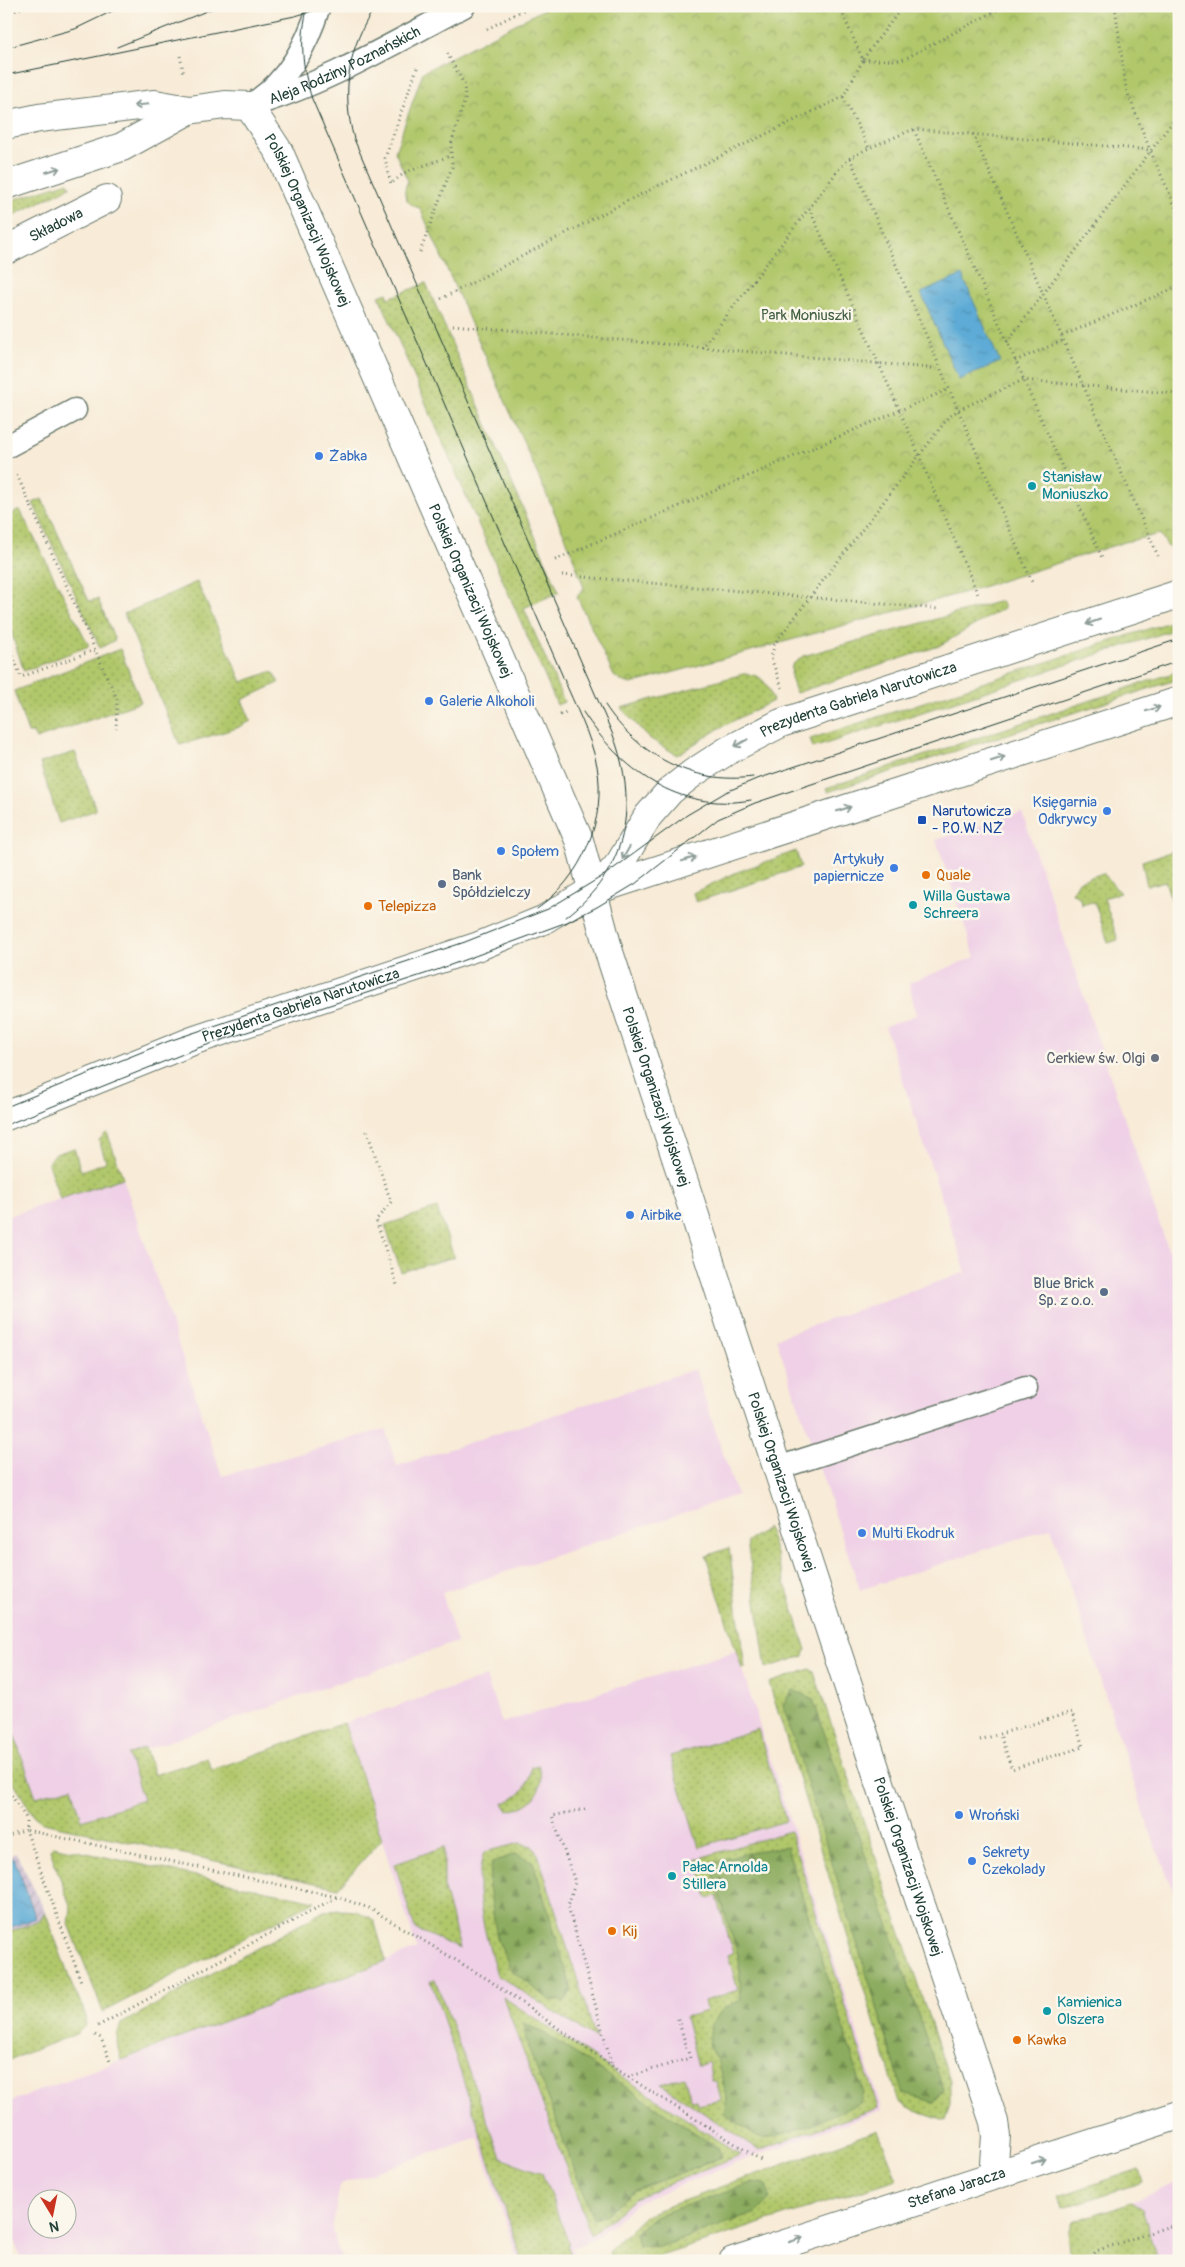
<svg xmlns="http://www.w3.org/2000/svg" width="1185" height="2267" viewBox="0 0 1185 2267" font-family="Pangolin,sans-serif">
	<style>
		.built { fill: #efd0e6; fill-rule: evenodd }
		.industrial { fill: url(#industrial-furrows) }
		.grass { fill: url(#grass-dots); stroke: #688250 }
		.forest { fill: url(#forest-firs); stroke: #56744a }
		.park { fill: url(#park-crowns); stroke: #688250 }
		.water { fill: url(#water-ripples); stroke: #3e7485 }
		.lines { fill: none; stroke-linecap: round; stroke-linejoin: round }
		.service-casing { stroke: #6b7a6d; stroke-width: 25 }
		.minor-casing { stroke: #6b7a6d; stroke-width: 30 }
		.tertiary-casing { stroke: #6b7a6d; stroke-width: 30 }
		.path { stroke: #6b7a6d; stroke-width: 3; stroke-dasharray: 1 4; stroke-linecap: butt }
		.service { stroke: #fff; stroke-width: 22 }
		.minor { stroke: #fff; stroke-width: 28 }
		.tertiary { stroke: #fff; stroke-width: 28 }
		.tram { stroke: #1f3d34; stroke-width: 1 }
		.oneway { stroke: #8f9e9a }
		.shop-dot { fill: #3f7fe0; stroke: #fbf7ec; stroke-width: 2 }
		.culture-dot { fill: #0f9aa8; stroke: #fbf7ec; stroke-width: 2 }
		.transit-dot { fill: #1a4fb4; stroke: #fbf7ec; stroke-width: 2 }
		.food-dot { fill: #e8710a; stroke: #fbf7ec; stroke-width: 2 }
		.service-dot { fill: #5c6f8a; stroke: #fbf7ec; stroke-width: 2 }
		.worship-dot { fill: #6b7280; stroke: #fbf7ec; stroke-width: 2 }
		.labels { text-anchor: middle; dominant-baseline: central; stroke-width: 5; stroke-linejoin: round; paint-order: stroke }
		.street-label { font-size: 15px; fill: #1f3d34; stroke: #fbf7ec }
		.park-label { font-size: 15px; fill: #446042; stroke: #fbf7ec }
		.shop-label { font-size: 15px; fill: #366cbe; stroke: #fbf7ec; text-anchor: start }
		.culture-label { font-size: 15px; fill: #0d838f; stroke: #fbf7ec; text-anchor: start }
		.transit-label { font-size: 15px; fill: #164399; stroke: #fbf7ec; text-anchor: start }
		.service-label { font-size: 15px; fill: #4e5e75; stroke: #fbf7ec; text-anchor: start }
		.food-label { font-size: 15px; fill: #c56008; stroke: #fbf7ec; text-anchor: start }
		.worship-label { font-size: 15px; fill: #5b616d; stroke: #fbf7ec; text-anchor: end }
	</style>
	<defs>
		<pattern id="industrial-furrows" width="10" height="10" patternUnits="userSpaceOnUse" patternTransform="scale(1.25)"><rect width="10" height="10" fill="#cdbed2"/><path d="M-1 1l2-2M0 10L10 0M9 11l2-2" fill="none" stroke="#a69cab"/></pattern>
		<pattern id="grass-dots" width="8" height="8" patternUnits="userSpaceOnUse" patternTransform="scale(1.25)"><rect width="8" height="8" fill="#b1c76b"/><path d="M2 2h.1M6 6h.1" fill="none" stroke="#8fa359" stroke-width="1.8" stroke-linecap="round"/></pattern>
		<pattern id="forest-firs" width="22" height="20" patternUnits="userSpaceOnUse" patternTransform="scale(1.25)"><rect width="22" height="20" fill="#8cac5f"/><path d="M5 1l3.5 6h-7zM16 11l3.5 6h-7z" fill="#728d4f"/></pattern>
		<pattern id="park-crowns" width="20" height="18" patternUnits="userSpaceOnUse" patternTransform="scale(1.25)"><rect width="20" height="18" fill="#b1c76b"/><path d="M2 6a3 3 0 1 1 6 0M12 15a3 3 0 1 1 6 0" fill="none" stroke="#8fa359"/></pattern>
		<pattern id="water-ripples" width="26" height="14" patternUnits="userSpaceOnUse" patternTransform="scale(1.25)"><rect width="26" height="14" fill="#5dabd6"/><path d="M2 4q2-2 4 0t4 0M15 11q2-2 4 0t4 0" fill="none" stroke="#4c8cae"/></pattern>
	</defs>
	<rect width="100%" height="100%" fill="#fbf7ec"/>
	<filter id="ink" filterUnits="userSpaceOnUse"><feTurbulence type="fractalNoise" baseFrequency=".02" numOctaves="2"/><feDisplacementMap in="SourceGraphic" scale="10" xChannelSelector="R" yChannelSelector="G"/><feConvolveMatrix kernelMatrix="1 2 1 2 8 2 1 2 1" color-interpolation-filters="sRGB"/></filter>
	<filter id="wash" filterUnits="userSpaceOnUse"><feTurbulence type="fractalNoise" baseFrequency=".0096" numOctaves="4" result="noise"/><feDisplacementMap in="SourceGraphic" scale="20" xChannelSelector="R" yChannelSelector="G"/><feGaussianBlur stdDeviation="1.12" result="paint"/><feColorMatrix in="noise" values="0 0 0 0 0 0 0 0 0 0 0 0 0 0 0 0 0 1.4 0 .05"/><feComposite in="paint" operator="in"/></filter>
	<g filter="url(#wash)">
		<rect width="100%" height="100%" fill="#f8ebd7"/>
		<path class="built" d="M1022,812L1179,1282V1907L1145,1817L1051,1528L860,1590L776,1338L966,1272L885,1027L916,1015L909,983L975,957L936,840Z
			M123,1178L222,1476L385,1429L397,1466L695,1369L737,1495L442,1593L457,1642L129,1755L143,1800L82,1820L36,1798L6,1712V1217Z
			M736,1651L882,2110L754,2156L640,2201L593,2240L572,2248L576,2261H518L478,2137L340,2184L332,2231L342,2261H22L6,2219V2103L417,1949L344,1723L486,1677L502,1723ZM38,2200H68V2230H38Z
			M1179,2182V2261H1071L1068,2232L1072,2222L1131,2202Z"/>
		<path class="industrial" d="M16,1853L45,1911L41,1921L6,1933V1857Z"/>
		<path class="grass" d="M68,182L70,187L6,219V202Z
			M426,283L559,592L524,608L564,702L557,705L379,296L387,293L389,298Z
			M42,499L89,601L98,599L115,640L100,648L33,503Z
			M20,510L89,646L24,671L6,617V516Z
			M197,582L242,682L270,672L274,673L279,683L242,700L251,721L237,728L180,745L124,614Z
			M1001,601L1004,608L939,646L796,693L791,677L792,665L803,656Z
			M1179,619V628L813,748L810,739Z
			M120,649L141,702L36,739L33,733H28L14,691Z
			M1179,671V679L828,792L826,788Z
			M743,674C764,674 767,684 773,701L723,726L677,755L649,738L621,708Z
			M75,752L96,810L59,823L40,763Z
			M796,851L801,867L696,902L693,893L737,872Z
			M1173,851L1179,853V875L1175,878L1179,889L1178,919L1165,881L1147,886L1142,861Z
			M1103,873L1120,893L1104,898L1118,940L1108,943L1095,903L1092,902L1082,905L1079,897L1072,893L1079,881Z
			M107,1132L123,1178L60,1199L48,1164L53,1155L74,1148L81,1171L106,1162L99,1140Z
			M437,1208L454,1257L401,1272L385,1225Z
			M768,1528L806,1650L804,1656L766,1668L747,1541Z
			M729,1548L745,1668L742,1669L706,1556Z
			M810,1669L814,1672L950,2081V2103L945,2121L915,2111L899,2102L769,1683Z
			M6,1712L36,1797L72,1787L82,1820L143,1800L128,1755L145,1748L154,1775L207,1758L212,1770L344,1723L382,1839L338,1888L43,1823L34,1816L6,1771Z
			M758,1729L786,1821L699,1847L670,1756Z
			M539,1765C545,1791 535,1806 508,1811L503,1803C520,1798 530,1785 531,1767Z
			M790,1831L878,2108L758,2150L661,2084L684,2077L692,2101L697,2100L698,2105L721,2100L716,2081H712L708,2062L698,2066L685,2017L706,2011L704,2001L738,1990L728,1955L733,1953L717,1896L708,1898L696,1859Z
			M520,1843L532,1846L538,1854L596,2039L497,1975C486,1936 471,1891 484,1852Z
			M53,1846L315,1901L103,2012L69,1924L71,1908L50,1850Z
			M444,1847V1889L460,1949L415,1929L395,1864Z
			M342,1910L357,1911L374,1920L386,1961L121,2060C117,2046 115,2037 121,2024L324,1911Z
			M45,1911L73,1988L84,2007L86,2025L76,2034L6,2061V1933L40,1921Z
			M435,1979L501,2158L542,2173L569,2244H567L573,2261H522L431,1981Z
			M503,1997L740,2155L635,2198L591,2235Z
			M878,2130L897,2179L645,2261H608L610,2250L647,2214Z
			M1139,2169L1143,2182L1063,2208L1059,2196Z
			M1131,2202L1142,2209L1157,2255L1139,2261H1071L1068,2232L1072,2222Z"/>
		<path class="forest" d="M793,1690L813,1699L943,2089L934,2102L904,2094L783,1705Z
			M787,1847L863,2091L860,2103C829,2118 796,2132 762,2139L740,2125L724,2113L727,2100L718,2062L709,2046L711,2024L723,2009L741,2000L739,1958L715,1882L712,1863L754,1851Z
			M516,1854L533,1862L572,1990L565,2001L550,2000L511,1970L497,1938L489,1886L492,1862Z
			M524,2023L547,2035L718,2148L722,2157L633,2191L605,2215L593,2219L526,2041Z
			M754,2182L767,2185L770,2198L756,2213L659,2247L638,2246L635,2233L655,2216Z"/>
		<path class="park" d="M550,6H1179V548L1168,547L1160,534L1125,542L969,591L631,684L621,681L614,676L577,597L584,588L570,548L420,208C406,205 401,193 408,181L395,152L423,72Z"/>
		<path class="water" d="M962,275L1000,362L959,380L921,293Z
			M14,1858L36,1918L6,1929V1861Z"/>
	</g>
	<g filter="url(#ink)">
		<g class="lines">
			<g class="service-casing">
				<g id="service">
					<path d="M258,100C290,78 308,42 319,6"/>
					<path id="s1" d="M249,106C324,85 395,42 464,6"/>
					<path d="M6,447L75,410"/>
					<path d="M778,1468L1026,1388"/>
				</g>
			</g>
			<g class="minor-casing">
				<g id="minor">
					<path id="s2" d="M6,250L107,199"/>
				</g>
			</g>
			<g class="tertiary-casing">
				<g id="tertiary">
					<path id="s3" d="M6,125L39,118L155,104L189,110L225,105L249,106L279,152L579,840L609,952L876,1771L994,2122L996,2136L993,2176"/>
					<path d="M6,185L122,147L189,110"/>
					<path d="M599,889L1179,701"/>
					<path id="s4" d="M6,1116L195,1040L479,946L543,920L601,885L620,863L648,816L670,791L693,773L727,751L781,723L1179,594"/>
					<path id="s5" d="M733,2261L1179,2115"/>
				</g>
			</g>
			<path class="path" d="M1115,6L1126,89L1150,150
				M6,15L25,6
				M487,29L531,6
				M180,56L184,75
				M863,59L903,6
				M863,60H902L1005,6
				M417,68L385,158L391,184L404,173L450,156
				M843,97L869,148
				M914,130L1103,560
				M973,134L1158,556
				M850,158L1033,584
				M809,208L900,411L979,597
				M420,252L452,167L451,145L465,99L464,84L446,51
				M441,299L627,201L843,97L863,60L839,6
				M453,325L941,369
				M1062,336L1179,286
				M1007,342L1179,113
				M702,348L839,169L850,158L869,148L914,129L1150,150L1179,215
				M1015,361L1064,340
				M17,475L117,699L116,729
				M555,560L949,389
				M562,575L939,609
				M6,637L21,677L95,650
				M782,688L771,658L775,643L948,418L958,410L1023,380L1179,394
				M560,715L568,711
				M367,1131L391,1202L376,1220L398,1288
				M980,1740L1072,1712L1083,1747L1012,1769L1000,1735
				M6,1787L26,1818V1830L337,1897
				M585,1809L552,1816L575,1882L568,1906L612,2065
				M6,1837L26,1830L82,1984
				M98,2026L337,1897L369,1908L489,1980L628,2077L761,2160
				M95,2035L101,2038L111,2064
				M628,2077L690,2058L677,2016
				M1088,2261L1096,2251L1179,2223"/>
			<use href="#service" class="service"/>
			<use href="#minor" class="minor"/>
			<use href="#tertiary" class="tertiary"/>
			<path class="tram" d="M308,6C299,38 302,68 312,99L563,677C575,706 591,735 597,766C607,819 582,878 537,909
				M376,6C348,45 341,93 354,139L613,735C639,805 628,870 566,917
				M117,47L219,6
				M6,48L75,29L123,6
				M6,75L295,16L330,6
				M605,705C638,755 692,785 753,777
				M583,712C621,770 678,813 751,800
				M6,1107L169,1041L465,942L548,909L606,874L687,815L726,792L754,780L1179,639
				M6,1125L198,1048L437,970L567,922L597,907L635,884L718,819L755,803L1179,661"/>
		</g>
		<defs><path id="oneway-shaft" d="M-6 0H5M1.5-3L5.5 0L1.5 3" fill="none" stroke-width="1.6" stroke-linecap="round" stroke-linejoin="round" transform="scale(1.25)"/></defs>
		<g class="oneway">
			<use href="#oneway-shaft" transform="translate(141 105) rotate(175)"/>
			<use href="#oneway-shaft" transform="translate(53 170) rotate(-18)"/>
			<use href="#oneway-shaft" transform="translate(1093 622) rotate(161)"/>
			<use href="#oneway-shaft" transform="translate(1153 709) rotate(-18)"/>
			<use href="#oneway-shaft" transform="translate(741 743) rotate(151)"/>
			<use href="#oneway-shaft" transform="translate(998 759) rotate(-18)"/>
			<use href="#oneway-shaft" transform="translate(844 809) rotate(-18)"/>
			<use href="#oneway-shaft" transform="translate(626 853) rotate(120)"/>
			<use href="#oneway-shaft" transform="translate(689 859) rotate(-18)"/>
			<use href="#oneway-shaft" transform="translate(1039 2161) rotate(-18)"/>
			<use href="#oneway-shaft" transform="translate(796 2240) rotate(-18)"/>
		</g>
	</g>
	<g class="shop-dot">
		<circle cx="319" cy="456" r="5"/>
		<circle cx="429" cy="701" r="5"/>
		<circle cx="1107" cy="811" r="5"/>
		<circle cx="501" cy="851" r="5"/>
		<circle cx="894" cy="868" r="5"/>
		<circle cx="630" cy="1215" r="5"/>
		<circle cx="862" cy="1533" r="5"/>
		<circle cx="959" cy="1815" r="5"/>
		<circle cx="972" cy="1861" r="5"/>
	</g>
	<g class="culture-dot">
		<circle cx="1032" cy="486" r="5"/>
		<circle cx="913" cy="905" r="5"/>
		<circle cx="672" cy="1876" r="5"/>
		<circle cx="1047" cy="2011" r="5"/>
	</g>
	<rect class="transit-dot" x="917" y="815" width="10" height="10" rx="2.5"/>
	<g class="food-dot">
		<circle cx="926" cy="875" r="5"/>
		<circle cx="368" cy="906" r="5"/>
		<circle cx="612" cy="1931" r="5"/>
		<circle cx="1017" cy="2040" r="5"/>
	</g>
	<g class="service-dot">
		<circle cx="442" cy="884" r="5"/>
		<circle cx="1104" cy="1292" r="5"/>
	</g>
	<circle class="worship-dot" cx="1155" cy="1058" r="5"/>
	<g class="labels">
		<g class="street-label">
			<text stroke="none"><textPath href="#s1" startOffset="104">Aleja Rodziny Poznańskich</textPath></text>
			<text stroke="none"><textPath href="#s3" startOffset="374">Polskiej Organizacji Wojskowej</textPath></text>
			<text stroke="none"><textPath href="#s2" startOffset="56">Składowa</textPath></text>
			<text stroke="none"><textPath href="#s3" startOffset="779">Polskiej Organizacji Wojskowej</textPath></text>
			<text stroke="none"><textPath href="#s4" startOffset="968">Prezydenta Gabriela Narutowicza</textPath></text>
			<text stroke="none"><textPath href="#s4" startOffset="315">Prezydenta Gabriela Narutowicza</textPath></text>
			<text stroke="none"><textPath href="#s3" startOffset="1319">Polskiej Organizacji Wojskowej</textPath></text>
			<text stroke="none"><textPath href="#s3" startOffset="1724">Polskiej Organizacji Wojskowej</textPath></text>
			<text stroke="none"><textPath href="#s3" startOffset="2129">Polskiej Organizacji Wojskowej</textPath></text>
			<text stroke="none"><textPath href="#s5" startOffset="235">Stefana Jaracza</textPath></text>
		</g>
		<g class="park-label">
			<text x="806" y="315">Park Moniuszki</text>
		</g>
		<g class="shop-label">
			<text x="329" y="456">Żabka</text>
			<text x="439" y="701">Galerie Alkoholi</text>
			<text x="1097" y="802" text-anchor="end">Księgarnia<tspan x="1097" dy="17">Odkrywcy</tspan></text>
			<text x="511" y="851">Społem</text>
			<text x="884" y="859" text-anchor="end">Artykuły<tspan x="884" dy="17">papiernicze</tspan></text>
			<text x="640" y="1215">Airbike</text>
			<text x="872" y="1533">Multi Ekodruk</text>
			<text x="969" y="1815">Wroński</text>
			<text x="982" y="1852">Sekrety<tspan x="982" dy="17">Czekolady</tspan></text>
		</g>
		<g class="culture-label">
			<text x="1042" y="477">Stanisław<tspan x="1042" dy="17">Moniuszko</tspan></text>
			<text x="923" y="896">Willa Gustawa<tspan x="923" dy="17">Schreera</tspan></text>
			<text x="682" y="1867">Pałac Arnolda<tspan x="682" dy="17">Stillera</tspan></text>
			<text x="1057" y="2002">Kamienica<tspan x="1057" dy="17">Olszera</tspan></text>
		</g>
		<g class="transit-label">
			<text x="932" y="811">Narutowicza<tspan x="932" dy="17">- P.O.W. NŻ</tspan></text>
		</g>
		<g class="service-label">
			<text x="452" y="875">Bank<tspan x="452" dy="17">Spółdzielczy</tspan></text>
			<text x="1094" y="1283" text-anchor="end">Blue Brick<tspan x="1094" dy="17">Sp. z o.o.</tspan></text>
		</g>
		<g class="food-label">
			<text x="936" y="875">Quale</text>
			<text x="378" y="906">Telepizza</text>
			<text x="622" y="1931">Kij</text>
			<text x="1027" y="2040">Kawka</text>
		</g>
		<g class="worship-label">
			<text x="1145" y="1058">Cerkiew św. Olgi</text>
		</g>
	</g>
	<rect width="1185" height="2267" fill="none" stroke="#fbf7ec" stroke-width="25"/>
	<g transform="translate(52 2214) rotate(170)"><circle r="24" fill="#fbf7ec" stroke="#a3ada2"/>
	<path d="M0-4L9 19L0 12L-9 19Z" fill="#c8321e"/>
	<text y="-8" font-size="14" font-weight="bold" text-anchor="middle" fill="#1f3d34">N</text>
	</g>
</svg>
